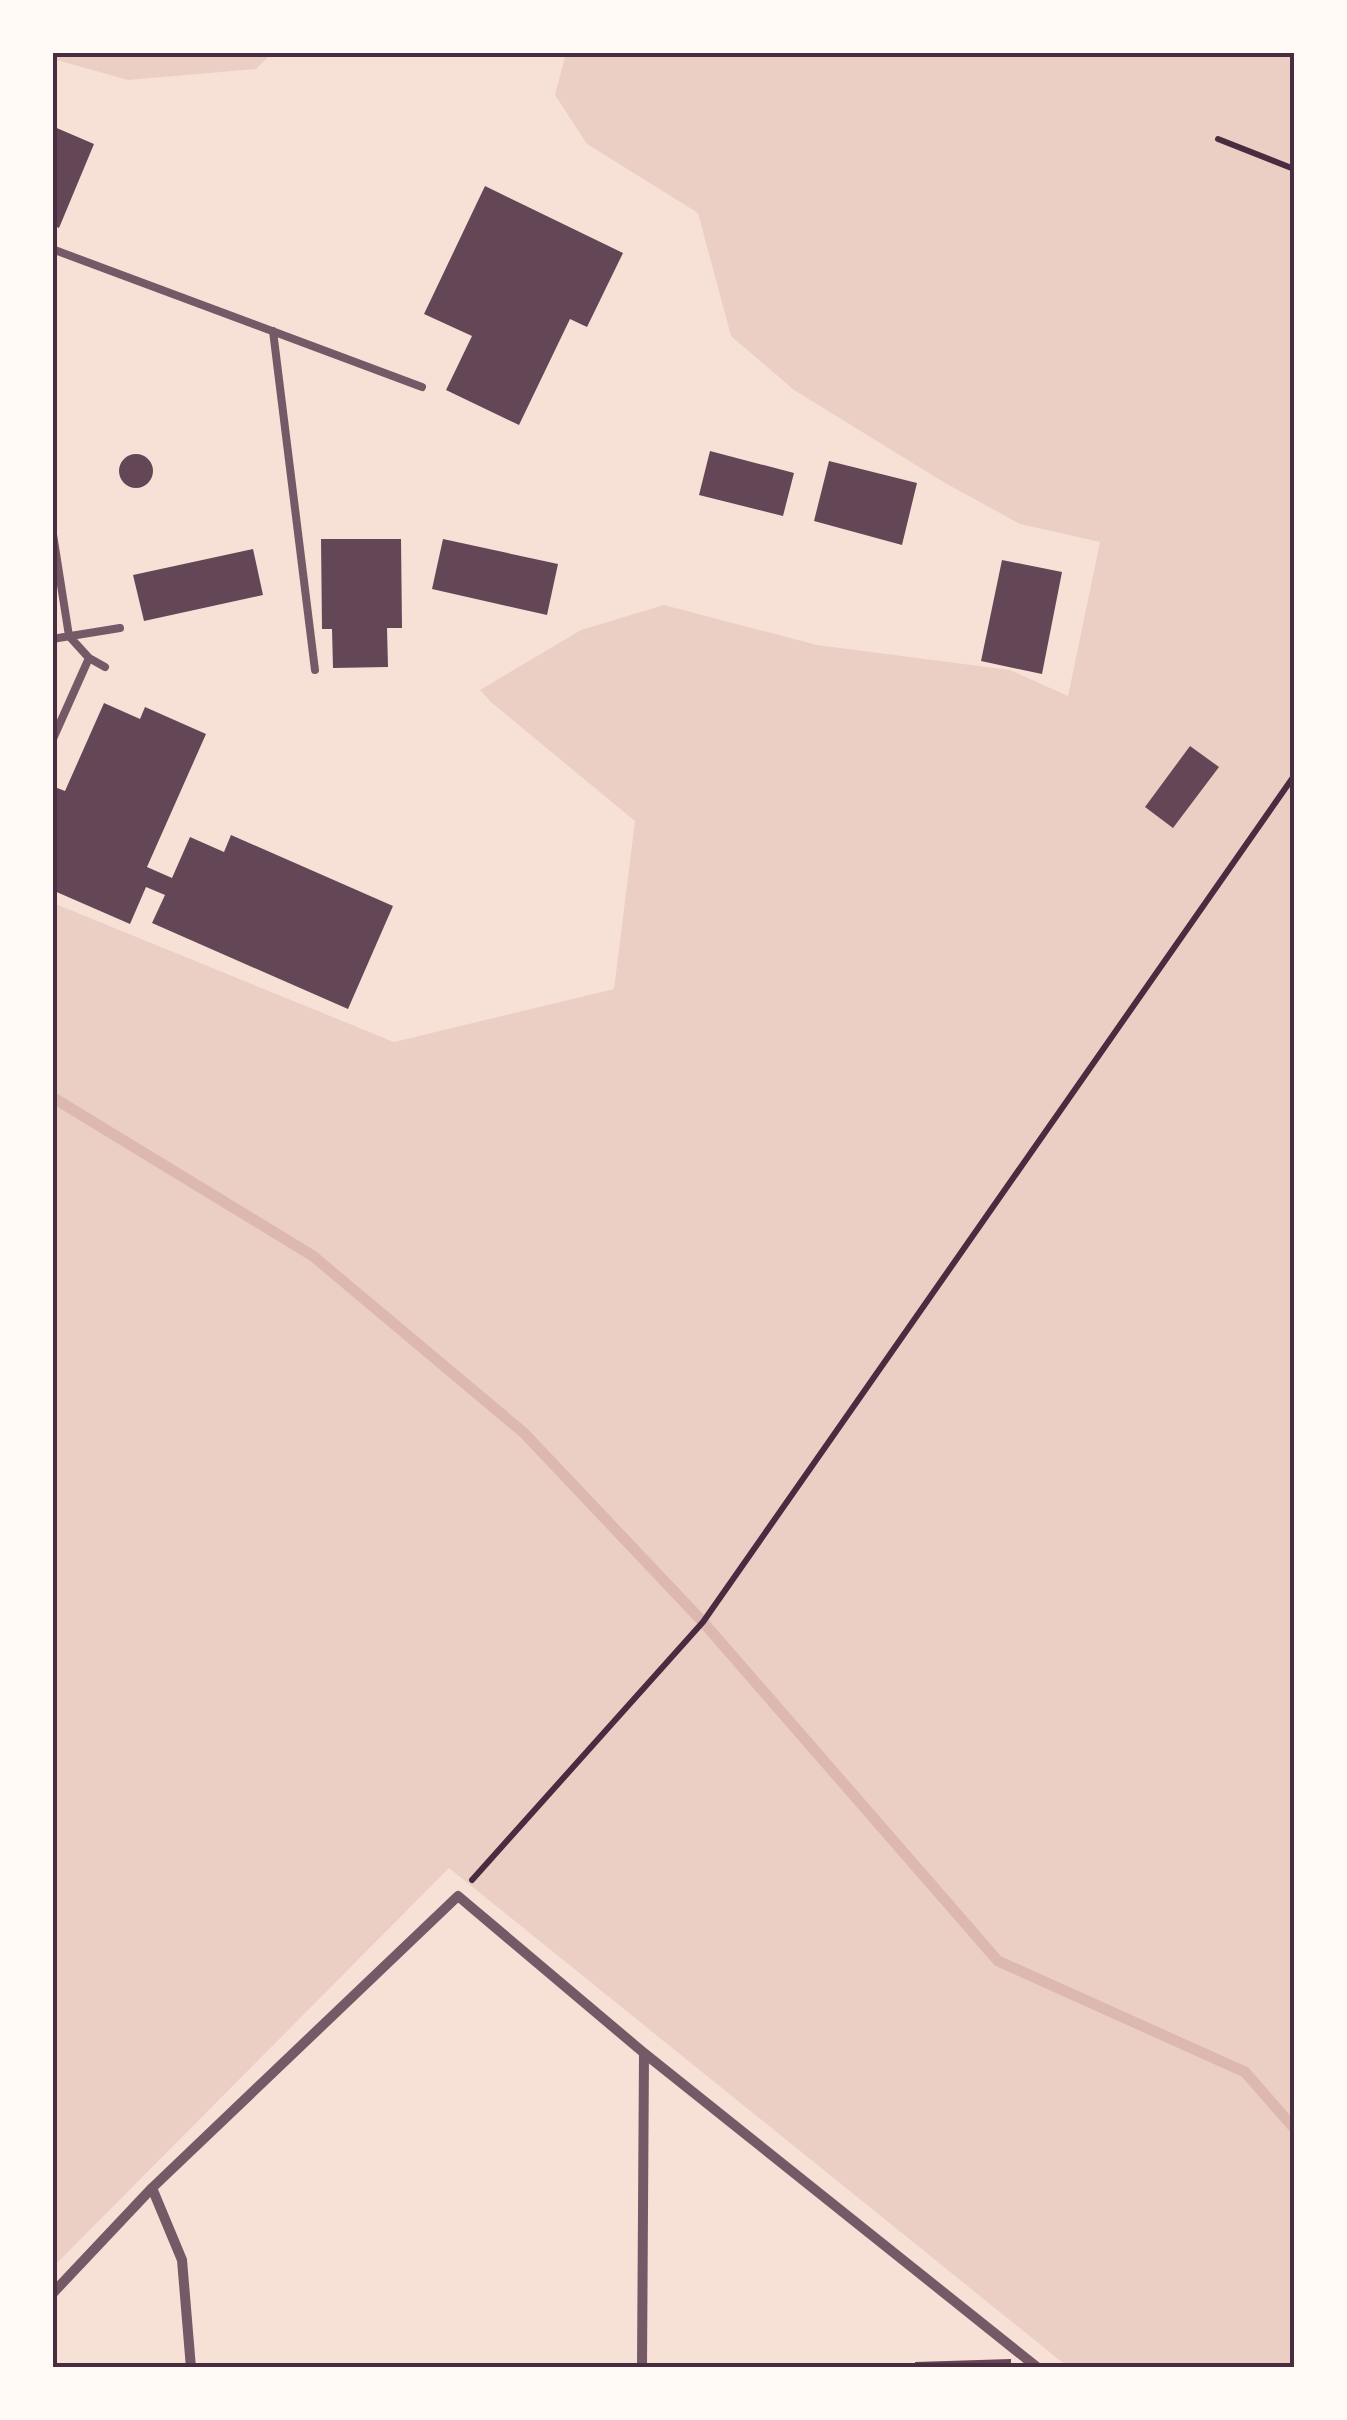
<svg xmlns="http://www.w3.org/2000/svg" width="1347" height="2420" viewBox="0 0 1347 2420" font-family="'Exo 2',sans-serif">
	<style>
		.green { fill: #ebcfc5 }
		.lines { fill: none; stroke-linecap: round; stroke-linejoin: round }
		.stream { stroke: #dcb8b0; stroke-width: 11 }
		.building { fill: #644757 }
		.path { stroke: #4a2c40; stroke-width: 6 }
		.service { stroke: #755966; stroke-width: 8 }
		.minor { stroke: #755966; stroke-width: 10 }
		.neatline { fill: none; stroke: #4a2c40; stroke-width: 4 }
	</style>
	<rect width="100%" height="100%" fill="#f7e1d7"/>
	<path class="green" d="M52,53L53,52L272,53L256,69L128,80L53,59Z
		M566,53H1294V2367H1068L449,1868L53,2267V903L394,1042L614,989L635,821L492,703L480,690L581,630L664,605L817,645L1010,670L1068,696L1100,542L1020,524L945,483L794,390L731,336L698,213L587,144L555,95Z"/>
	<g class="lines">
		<path class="stream" d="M52,1097L313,1256L524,1433L703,1622L998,1961L1245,2072L1294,2128"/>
	</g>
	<path class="building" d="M52,126L94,144L59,228L52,225Z
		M485,186L623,253L587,327L570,319L519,425L446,390L472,336L424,314Z
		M710,451L794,473L783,516L699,495Z
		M119 471a17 17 0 1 1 34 0a17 17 0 1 1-34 0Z
		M829,461L917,483L902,545L814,521Z
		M321,539H401L402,628H387L388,667L333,668L332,629H322Z
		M443,539L558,564L547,615L432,589Z
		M253,549L263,595L144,621L133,575Z
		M1002,560L1062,572L1042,674L981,661Z
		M104,703L140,719L145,707L206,734L147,867L172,878L190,837L224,852L231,835L393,906L348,1009L152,923L165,895L146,887L130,924L52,890V786L65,791Z
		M1190,746L1219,767L1173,828L1145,807Z
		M1011,2359V2368H915V2362Z"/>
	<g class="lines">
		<path class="path" d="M1218,139L1294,169
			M472,1880L703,1622L1294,776"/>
		<path class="service" d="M52,249L422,387
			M273,331L315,670
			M52,528L69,636L89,658
			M52,639L120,628
			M52,741L89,658L105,667"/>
		<path class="minor" d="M152,2188L182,2260L191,2368
			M52,2294L152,2188L458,1896L644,2053L1038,2368
			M642,2368L644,2053"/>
	</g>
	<rect width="1347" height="2420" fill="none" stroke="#fffaf5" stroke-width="110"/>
	<rect x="55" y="55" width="1237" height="2310" class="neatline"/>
</svg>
